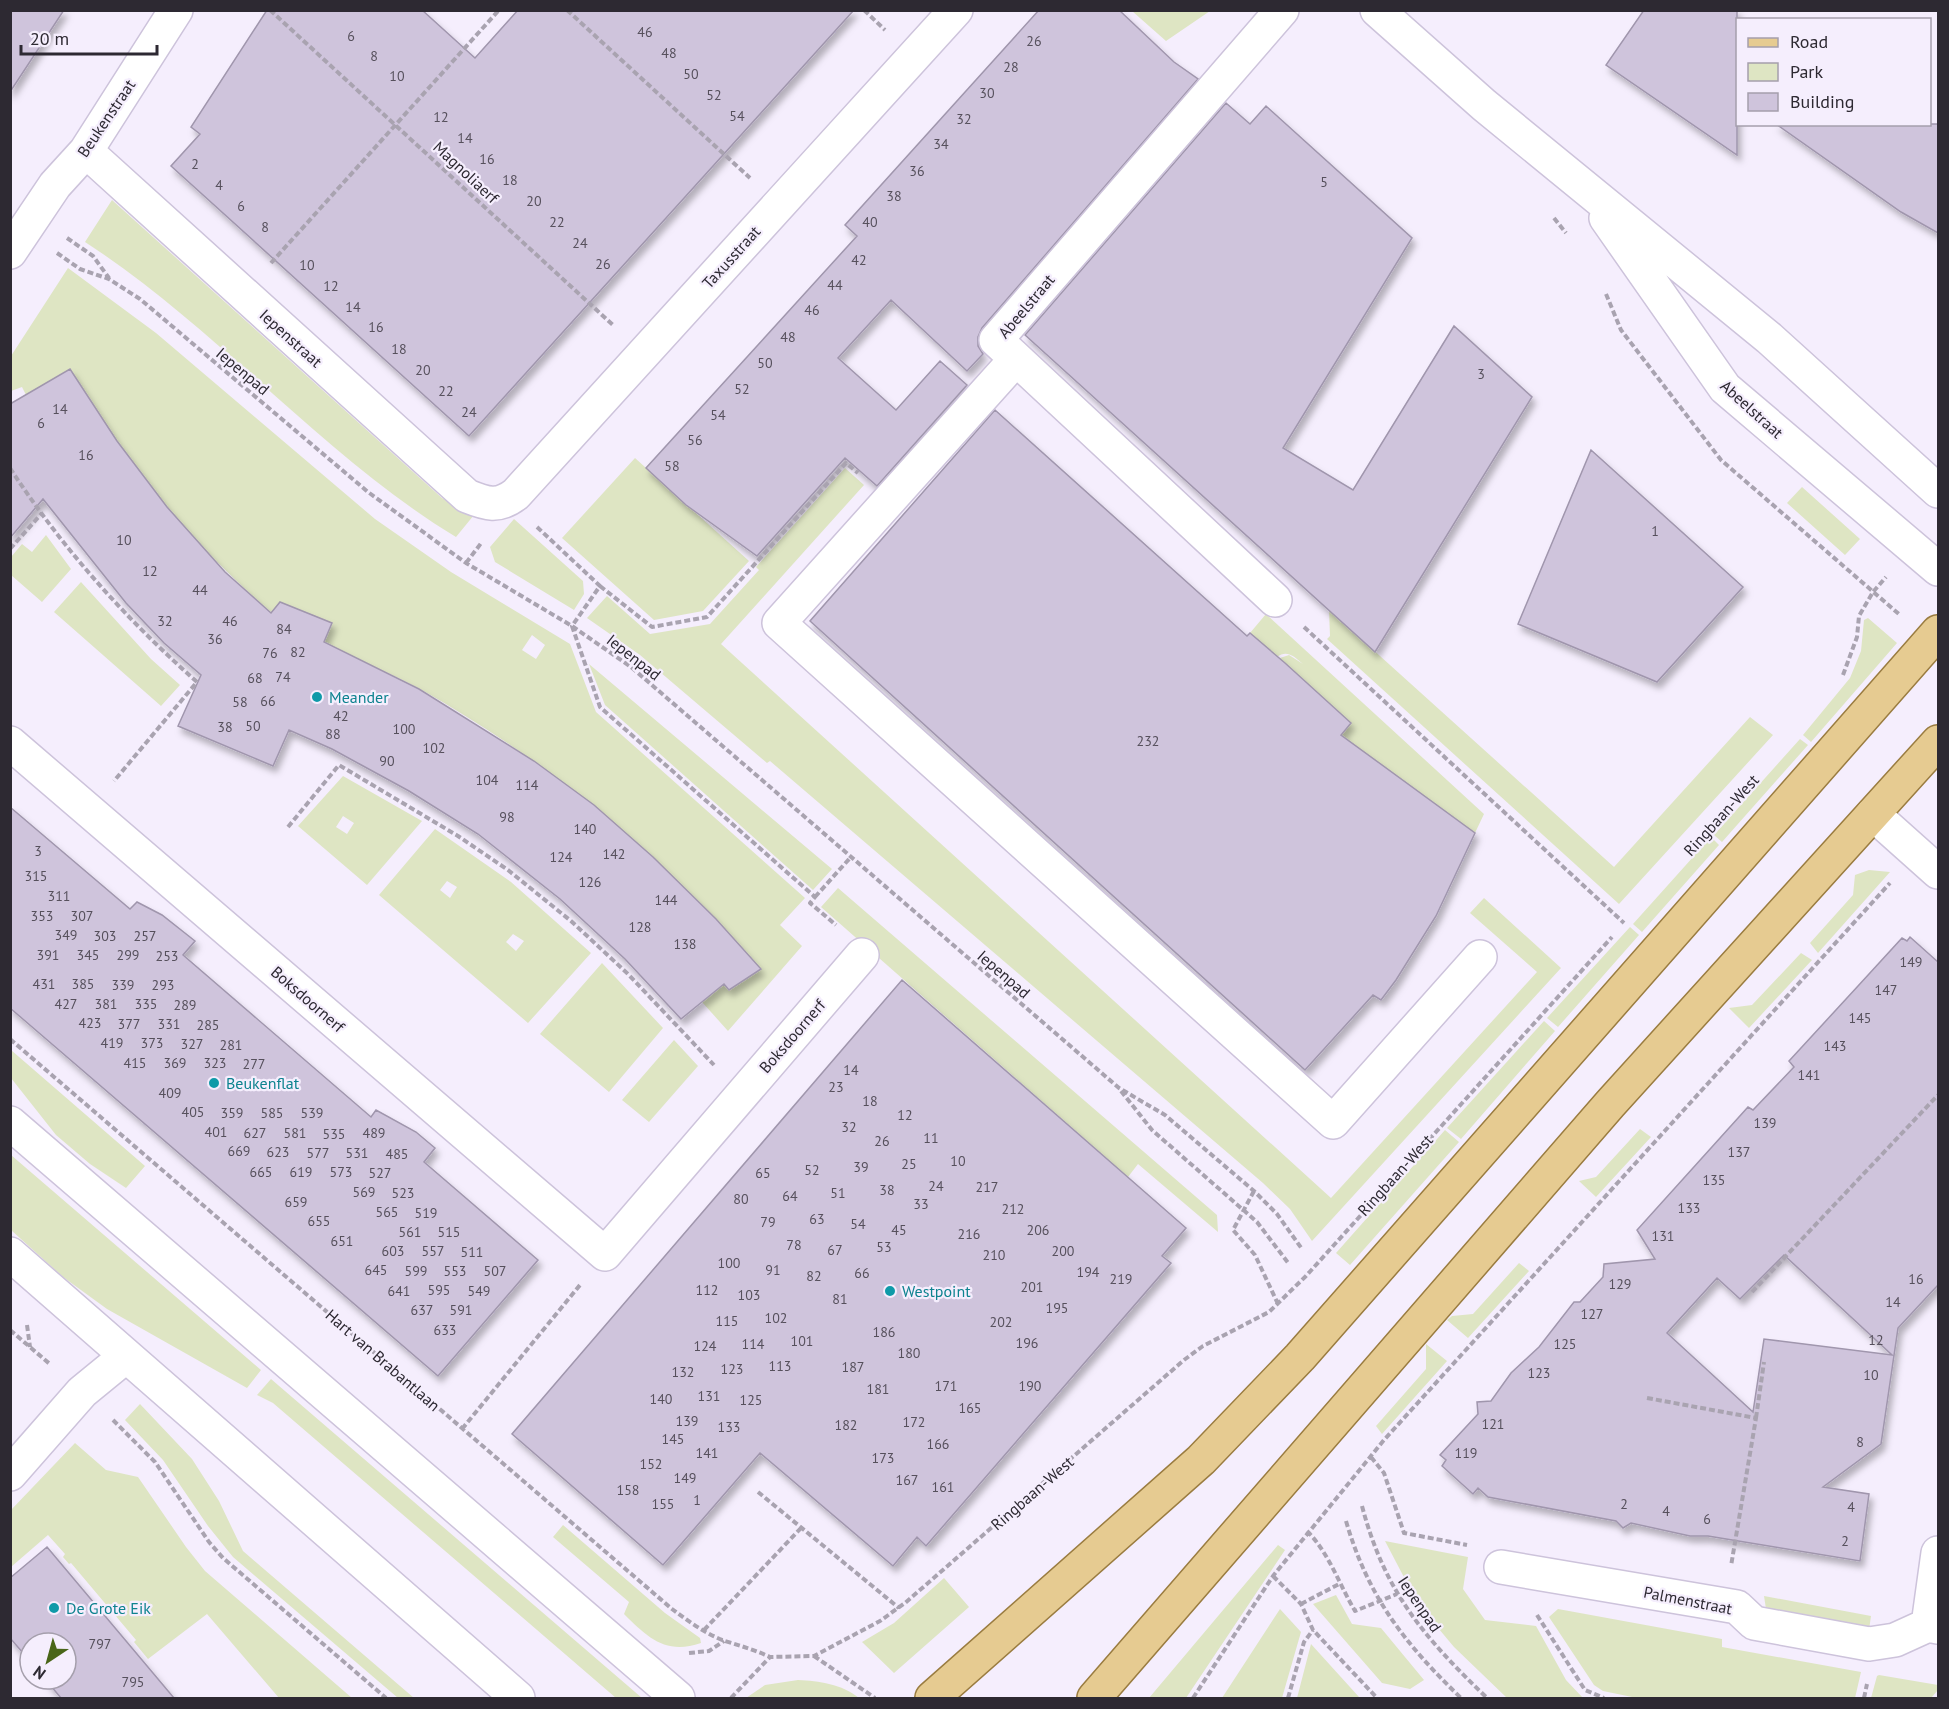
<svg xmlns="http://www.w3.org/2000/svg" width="1949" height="1709" viewBox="0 0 1949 1709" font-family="'PT Sans',sans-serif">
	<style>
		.green { fill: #dee5c3; fill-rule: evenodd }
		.building { fill: #cfc4dc; stroke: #a096ad; stroke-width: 1.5; fill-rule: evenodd; filter: url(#shadow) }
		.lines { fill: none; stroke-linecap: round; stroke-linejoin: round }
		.minor-casing { stroke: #cdc3db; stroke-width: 36 }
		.major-casing { stroke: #9a7c40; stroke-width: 36 }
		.path { stroke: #a9a3b0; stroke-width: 4; stroke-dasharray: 6 3; stroke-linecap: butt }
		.minor { stroke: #fff; stroke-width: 33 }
		.major { stroke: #e6cb91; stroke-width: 33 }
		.culture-dot { fill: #0f9aa8; stroke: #f5eefd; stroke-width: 2 }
		.labels { text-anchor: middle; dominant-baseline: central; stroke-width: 4.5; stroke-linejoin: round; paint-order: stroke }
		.number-label { font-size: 14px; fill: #56505c }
		.street-label { font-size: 16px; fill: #2d2932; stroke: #f5eefd }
		.culture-label { font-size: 16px; fill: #0d838f; stroke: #f5eefd; text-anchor: start }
	</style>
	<defs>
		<filter id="shadow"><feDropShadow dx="3.5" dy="6" stdDeviation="3" flood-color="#0004"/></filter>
	</defs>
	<rect width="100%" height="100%" fill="#f5eefd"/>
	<path class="green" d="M1132,11H1210L1166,41Z
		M112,200L442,498L474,515L456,537C322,456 218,328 85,242Z
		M68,268L156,333L375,519L451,572L570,644L596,712L805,898L780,925L802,946L728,1031L702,1002L724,984L729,990L761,969C657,853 556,766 420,689C378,666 330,650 289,625C258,605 234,577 207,553C147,500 86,448 26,395L22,387L11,391V356ZM532,635L545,645L536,659L522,650Z
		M635,458L749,561L703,611L654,620L562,538Z
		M845,468L864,485L721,644L1331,1198L1537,972L1470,913L1484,898L1561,968L1312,1241L1290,1209L1263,1183L770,761L767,763L640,655L587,618L607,596L650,634L710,624L759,570L756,567Z
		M1802,487L1860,539L1845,555L1787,503Z
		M514,519L583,581L584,594L574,610L495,562L490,547Z
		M46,535L71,569L42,602L11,575V557L22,544L32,552Z
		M81,582L151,659L180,685L161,706L54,612Z
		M1329,610L1614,867L1750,717L1773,735L1619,904L1327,639L1330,636Z
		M1266,614L1484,814L1475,833L1341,735L1351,723L1285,663L1277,659L1289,655L1303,664C1295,657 1287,649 1277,657L1250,633Z
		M1868,618L1897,643L1811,742L1803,735L1850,678L1861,651L1864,620Z
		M589,664L832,869L813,890L605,705Z
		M1800,739L1808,745L1722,842L1714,835Z
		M343,776L422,821L367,885L298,826ZM343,816L354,823L347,834L336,827Z
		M435,829L511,882L591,953L528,1023L379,895ZM447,881L457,887L450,898L440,890ZM513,934L524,941L516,951L506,942Z
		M1711,837L1719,845L1642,932L1633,924Z
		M1869,870L1890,872L1818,953L1810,943L1853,895L1855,875Z
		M838,888L1217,1215L1218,1232L1138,1164L1128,1177L821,907Z
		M1630,927L1639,935L1558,1027L1547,1018Z
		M1801,953L1812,960L1749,1028L1729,1008L1752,1005Z
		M602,963L663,1028L609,1092L540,1034Z
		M1544,1021L1555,1031L1461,1139L1447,1128Z
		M674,1040L698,1066L649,1122L622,1100Z
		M11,1050L145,1166L126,1188L90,1164L56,1135L11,1078Z
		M1640,1129L1651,1137L1596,1197L1579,1181L1596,1177Z
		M1445,1130L1459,1142L1350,1265L1336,1253Z
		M11,1155L261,1370L247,1388L107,1309L63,1277L11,1230Z
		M1519,1263L1529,1271L1468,1338L1447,1320L1452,1316L1473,1314Z
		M1426,1344L1447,1361L1382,1434L1376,1426L1426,1369Z
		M271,1379L642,1698H616L273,1403L257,1395Z
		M140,1404L192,1459L219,1501L243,1551L414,1698H398L233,1557L208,1526L163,1460L125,1420Z
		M75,1443L106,1470L138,1477L186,1547L205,1571L352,1698H279L207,1614L148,1659L134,1642L136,1640L71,1563L69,1564L63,1557L65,1554L48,1535L11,1567V1510Z
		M563,1525L665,1613L700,1638L701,1643C666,1655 648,1638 624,1614L629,1602L553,1537Z
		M1385,1541L1468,1557L1463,1589L1485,1620L1536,1626L1566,1680L1583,1698H1507L1454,1647L1418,1604Z
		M1278,1545L1285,1550L1186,1698H1149Z
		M944,1578L969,1607L894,1673L862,1642L894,1623Z
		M1336,1595L1352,1624L1381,1628L1424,1680L1410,1689L1382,1683L1313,1604Z
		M1764,1596L1871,1616L1869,1630L1766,1609Z
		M1280,1609L1301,1632L1282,1698H1222Z
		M1558,1609L1722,1639V1647L1861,1672L1855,1698H1637L1603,1691L1594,1685L1549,1617Z
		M1311,1644L1359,1697L1361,1698H1297Z
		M1879,1675L1938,1685V1690L1931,1698H1871L1877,1676Z
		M798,1680C819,1681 842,1684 859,1698H746L765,1685Z"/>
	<path class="building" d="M10,10H64L10,92Z
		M267,10H422L475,58L518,10H854L469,436L171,166L200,134L191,127Z
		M1039,10H1119L1174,62L1198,79L982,328L978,337V346L983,354L967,371L891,300L838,358L896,410L940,361L967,385L877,486L845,458L757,556L686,505L646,468L857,236L845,225Z
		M1644,10H1737V155L1606,65Z
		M1226,103L1250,124L1266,106L1412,238L1283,448L1353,490L1454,326L1532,397L1375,652L1025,335Z
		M1776,124H1938V233L1901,212Z
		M70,369L117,441L167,507L225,572L271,613L280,602L332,623L324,642L419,689L534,761L594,805L653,857L716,919L761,969L729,990L724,984L681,1019L625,959L560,899L478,834L409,791L332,749L289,730L273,766L178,726L201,675L164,643L126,603L43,499L10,538V404Z
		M995,410L1247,636L1250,633L1285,663L1351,723L1341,735L1475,833L1436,916L1396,980L1381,1000L1373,995L1305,1070L810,621Z
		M1591,450L1743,587L1657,682L1518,624Z
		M10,807L130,909L137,902L162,915L195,941L183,955L371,1117L376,1110L416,1132L435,1148L424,1162L538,1260L438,1376L10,1008Z
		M1910,937L1938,962V1285L1898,1328L1881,1444L1823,1487L1869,1494L1860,1561L1708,1536H1690L1631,1523L1623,1528L1616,1521L1488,1497L1478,1488L1473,1494L1442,1466L1446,1460L1440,1455L1478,1414L1477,1402L1491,1401L1511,1373L1539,1347L1574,1302H1580L1603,1277L1604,1264L1655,1259L1637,1230L1748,1107L1753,1110L1794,1067L1789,1061L1858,986L1902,938L1907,941ZM1784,1255L1892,1355L1764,1339L1753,1412L1667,1333L1717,1278L1740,1299Z
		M902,980L1186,1228L1162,1256L1171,1263L926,1546L917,1537L893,1566L760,1453L663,1565L512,1434Z
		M47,1547L174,1698H61L45,1679H66V1643H30V1661L10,1638V1578Z"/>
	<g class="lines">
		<g class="minor-casing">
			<path id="minor" d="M1377,10L1484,105L1769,338L1938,491
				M86,151L467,496C487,504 498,508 516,494L956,10
				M1606,218L1725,388L1938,569
				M10,252L55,185L86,151L176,10
				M1016,359L779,623L1333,1122L1480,957
				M1275,600L996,340L1282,10
				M10,743L605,1254L862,955
				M1873,814L1938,872
				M10,1123L678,1698
				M10,1254L518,1698
				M10,1474L82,1392L126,1356
				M1501,1567L1737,1607L1754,1623L1869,1644L1895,1640L1928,1625L1938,1627
				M1928,1625L1938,1553"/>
		</g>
		<g class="major-casing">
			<path id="major" d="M932,1698L1201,1460L1300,1357L1938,632
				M1094,1698L1610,1104L1938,742"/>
		</g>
		<path class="path" d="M270,10L614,326
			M567,10L750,178
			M864,10L885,30
			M1554,218L1566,233
			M67,238L93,256L109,278
			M57,253L80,269L109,279L140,299L368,492L466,563L572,626L631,667L1119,1088L1165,1115L1254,1191L1277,1214L1302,1249
			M271,263L499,10
			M1606,294L1621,330L1721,460L1900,615
			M10,468C62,548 126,619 197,682L114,781
			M537,527L600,586L572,626L600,707L815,897L810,903L836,925
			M10,549L42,513
			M466,563L482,542
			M600,586L652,627L707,617L846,463L858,473
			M1304,627L1624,923
			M1843,675L1857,637L1859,616L1873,592L1886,577
			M288,827L339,765L458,836L508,870L571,921L628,974L714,1065
			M815,897L850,858
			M10,1039L672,1609C688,1621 706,1634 725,1641C741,1646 755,1650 770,1657
			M1121,1091L1152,1130L1257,1222L1289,1264
			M1254,1191L1233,1230L1255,1255L1278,1304
			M1752,1292L1938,1095
			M27,1325L30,1347
			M10,1330L51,1365
			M1647,1398L1756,1418L1731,1566
			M1756,1418L1764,1362
			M113,1420L155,1462L209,1542L223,1558L386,1698
			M462,1429L580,1285
			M1371,1457L1384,1473L1404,1533L1467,1545
			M758,1492L899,1608
			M1362,1506C1385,1593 1424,1637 1487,1698
			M1346,1521C1368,1597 1405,1644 1461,1698
			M1307,1531C1329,1553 1339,1584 1355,1611L1397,1594
			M1273,1576L1301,1604L1313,1630L1377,1698
			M1301,1604L1339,1584
			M1537,1615L1585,1690L1604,1698
			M704,1630L802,1527
			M689,1653L709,1651L724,1641
			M814,1656L875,1698
			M731,1698L770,1657L814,1656L880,1621L905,1603L1184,1360L1203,1346L1269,1312L1306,1276L1612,937
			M1193,1698L1273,1576L1384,1440L1890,883
			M1288,1698L1304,1642L1313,1630
			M1864,1698L1867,1684"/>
		<use href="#minor" class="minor"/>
		<use href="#major" class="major"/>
	</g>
	<g class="culture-dot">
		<circle cx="317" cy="697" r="6"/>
		<circle cx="214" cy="1083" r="6"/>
		<circle cx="890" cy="1291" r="6"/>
		<circle cx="54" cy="1608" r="6"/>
	</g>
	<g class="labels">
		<g class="number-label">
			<text x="645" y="32">46</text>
			<text x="351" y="36">6</text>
			<text x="1034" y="41">26</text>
			<text x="669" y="53">48</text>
			<text x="374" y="56">8</text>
			<text x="1011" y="67">28</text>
			<text x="691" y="74">50</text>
			<text x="397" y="76">10</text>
			<text x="987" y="93">30</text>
			<text x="714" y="95">52</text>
			<text x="737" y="116">54</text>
			<text x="441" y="117">12</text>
			<text x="964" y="119">32</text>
			<text x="465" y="138">14</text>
			<text x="941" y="144">34</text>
			<text x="487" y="159">16</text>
			<text x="195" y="164">2</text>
			<text x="917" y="171">36</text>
			<text x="510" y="180">18</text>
			<text x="1324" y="182">5</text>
			<text x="219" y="185">4</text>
			<text x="894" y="196">38</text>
			<text x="534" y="201">20</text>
			<text x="241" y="206">6</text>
			<text x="557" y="222">22</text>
			<text x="870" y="222">40</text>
			<text x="265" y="227">8</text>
			<text x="580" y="243">24</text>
			<text x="859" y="260">42</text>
			<text x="603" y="264">26</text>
			<text x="307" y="265">10</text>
			<text x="835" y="285">44</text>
			<text x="331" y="286">12</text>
			<text x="353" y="307">14</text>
			<text x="812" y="310">46</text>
			<text x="376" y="327">16</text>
			<text x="788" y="337">48</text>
			<text x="399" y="349">18</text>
			<text x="765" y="363">50</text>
			<text x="423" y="370">20</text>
			<text x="1481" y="374">3</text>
			<text x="742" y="389">52</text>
			<text x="446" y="391">22</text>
			<text x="60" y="409">14</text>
			<text x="469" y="412">24</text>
			<text x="718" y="415">54</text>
			<text x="41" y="423">6</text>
			<text x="695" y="440">56</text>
			<text x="86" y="455">16</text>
			<text x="672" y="466">58</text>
			<text x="1655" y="531">1</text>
			<text x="124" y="540">10</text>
			<text x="150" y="571">12</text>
			<text x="200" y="590">44</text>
			<text x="165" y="621">32</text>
			<text x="230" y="621">46</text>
			<text x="284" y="629">84</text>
			<text x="215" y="639">36</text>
			<text x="298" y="652">82</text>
			<text x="270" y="653">76</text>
			<text x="283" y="677">74</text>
			<text x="255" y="678">68</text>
			<text x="268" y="701">66</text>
			<text x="240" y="702">58</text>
			<text x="341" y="716">42</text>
			<text x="253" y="726">50</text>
			<text x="225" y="727">38</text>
			<text x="404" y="729">100</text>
			<text x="333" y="734">88</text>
			<text x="1148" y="741">232</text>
			<text x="434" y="748">102</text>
			<text x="387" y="761">90</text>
			<text x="487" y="780">104</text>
			<text x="527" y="785">114</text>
			<text x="507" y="817">98</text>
			<text x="585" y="829">140</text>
			<text x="38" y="851">3</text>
			<text x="614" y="854">142</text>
			<text x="561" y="857">124</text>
			<text x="36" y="876">315</text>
			<text x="590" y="882">126</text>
			<text x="59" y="896">311</text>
			<text x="666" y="900">144</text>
			<text x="42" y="916">353</text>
			<text x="82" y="916">307</text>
			<text x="640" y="927">128</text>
			<text x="66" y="935">349</text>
			<text x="105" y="936">303</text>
			<text x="145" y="936">257</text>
			<text x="685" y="944">138</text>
			<text x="48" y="955">391</text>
			<text x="88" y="955">345</text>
			<text x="128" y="955">299</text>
			<text x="167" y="956">253</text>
			<text x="1911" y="962">149</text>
			<text x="44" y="984">431</text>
			<text x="83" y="984">385</text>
			<text x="123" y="985">339</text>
			<text x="163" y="985">293</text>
			<text x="1886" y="990">147</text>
			<text x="66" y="1004">427</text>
			<text x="106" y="1004">381</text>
			<text x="146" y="1004">335</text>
			<text x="185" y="1005">289</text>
			<text x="1860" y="1018">145</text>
			<text x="90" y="1023">423</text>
			<text x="129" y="1024">377</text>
			<text x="169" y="1024">331</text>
			<text x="208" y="1025">285</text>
			<text x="112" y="1043">419</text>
			<text x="152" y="1043">373</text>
			<text x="192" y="1044">327</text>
			<text x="231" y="1045">281</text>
			<text x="1835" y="1046">143</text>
			<text x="135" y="1063">415</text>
			<text x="175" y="1063">369</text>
			<text x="215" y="1063">323</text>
			<text x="254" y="1064">277</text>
			<text x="851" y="1070">14</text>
			<text x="1809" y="1075">141</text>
			<text x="836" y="1087">23</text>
			<text x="170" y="1093">409</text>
			<text x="870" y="1101">18</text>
			<text x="193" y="1112">405</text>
			<text x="232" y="1113">359</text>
			<text x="272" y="1113">585</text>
			<text x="312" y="1113">539</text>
			<text x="905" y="1115">12</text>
			<text x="1765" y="1123">139</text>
			<text x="849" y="1127">32</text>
			<text x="216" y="1132">401</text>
			<text x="255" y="1133">627</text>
			<text x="295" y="1133">581</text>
			<text x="374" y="1133">489</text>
			<text x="334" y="1134">535</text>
			<text x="931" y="1138">11</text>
			<text x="882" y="1141">26</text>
			<text x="239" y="1151">669</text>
			<text x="278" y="1152">623</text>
			<text x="1739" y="1152">137</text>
			<text x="318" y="1153">577</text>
			<text x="357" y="1153">531</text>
			<text x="397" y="1154">485</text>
			<text x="958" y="1161">10</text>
			<text x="909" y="1164">25</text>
			<text x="861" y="1167">39</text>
			<text x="812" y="1170">52</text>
			<text x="261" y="1172">665</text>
			<text x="301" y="1172">619</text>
			<text x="341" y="1172">573</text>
			<text x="380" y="1173">527</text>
			<text x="763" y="1173">65</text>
			<text x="1714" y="1180">135</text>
			<text x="936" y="1186">24</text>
			<text x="987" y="1187">217</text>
			<text x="887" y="1190">38</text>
			<text x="364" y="1192">569</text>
			<text x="403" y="1193">523</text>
			<text x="838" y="1193">51</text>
			<text x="790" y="1196">64</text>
			<text x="741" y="1199">80</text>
			<text x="296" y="1202">659</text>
			<text x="921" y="1204">33</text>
			<text x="1689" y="1208">133</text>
			<text x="1013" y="1209">212</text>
			<text x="387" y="1212">565</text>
			<text x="426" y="1213">519</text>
			<text x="817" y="1219">63</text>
			<text x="319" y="1221">655</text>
			<text x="768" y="1222">79</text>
			<text x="858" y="1224">54</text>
			<text x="899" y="1230">45</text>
			<text x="1038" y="1230">206</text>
			<text x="410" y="1232">561</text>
			<text x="449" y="1232">515</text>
			<text x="969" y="1234">216</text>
			<text x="1663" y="1236">131</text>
			<text x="342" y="1241">651</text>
			<text x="794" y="1245">78</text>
			<text x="884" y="1247">53</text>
			<text x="835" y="1250">67</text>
			<text x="393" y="1251">603</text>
			<text x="433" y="1251">557</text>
			<text x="1063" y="1251">200</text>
			<text x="472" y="1252">511</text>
			<text x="994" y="1255">210</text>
			<text x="729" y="1263">100</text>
			<text x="376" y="1270">645</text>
			<text x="773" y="1270">91</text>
			<text x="416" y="1271">599</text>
			<text x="455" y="1271">553</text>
			<text x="495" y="1271">507</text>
			<text x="1088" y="1272">194</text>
			<text x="862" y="1273">66</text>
			<text x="814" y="1276">82</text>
			<text x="1121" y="1279">219</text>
			<text x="1916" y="1279">16</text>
			<text x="1620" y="1284">129</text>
			<text x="1032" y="1287">201</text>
			<text x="439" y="1290">595</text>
			<text x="707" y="1290">112</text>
			<text x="399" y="1291">641</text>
			<text x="479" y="1291">549</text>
			<text x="749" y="1295">103</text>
			<text x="840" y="1299">81</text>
			<text x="1893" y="1302">14</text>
			<text x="1057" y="1308">195</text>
			<text x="422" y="1310">637</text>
			<text x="461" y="1310">591</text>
			<text x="1592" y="1314">127</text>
			<text x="776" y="1318">102</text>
			<text x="727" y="1321">115</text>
			<text x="1001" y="1322">202</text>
			<text x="445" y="1330">633</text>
			<text x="884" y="1332">186</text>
			<text x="1876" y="1340">12</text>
			<text x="802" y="1341">101</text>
			<text x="1027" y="1343">196</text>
			<text x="753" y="1344">114</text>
			<text x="1565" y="1344">125</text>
			<text x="705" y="1346">124</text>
			<text x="909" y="1353">180</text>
			<text x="780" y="1366">113</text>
			<text x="853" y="1367">187</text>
			<text x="732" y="1369">123</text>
			<text x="683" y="1372">132</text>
			<text x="1539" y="1373">123</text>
			<text x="1871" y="1375">10</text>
			<text x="946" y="1386">171</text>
			<text x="1030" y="1386">190</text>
			<text x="878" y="1389">181</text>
			<text x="709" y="1396">131</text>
			<text x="661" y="1399">140</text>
			<text x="751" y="1400">125</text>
			<text x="970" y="1408">165</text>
			<text x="687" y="1421">139</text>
			<text x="914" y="1422">172</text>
			<text x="1493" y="1424">121</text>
			<text x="846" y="1425">182</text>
			<text x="729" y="1427">133</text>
			<text x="673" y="1439">145</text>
			<text x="1860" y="1442">8</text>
			<text x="938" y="1444">166</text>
			<text x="707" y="1453">141</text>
			<text x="1466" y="1453">119</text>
			<text x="883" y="1458">173</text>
			<text x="651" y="1464">152</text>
			<text x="685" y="1478">149</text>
			<text x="907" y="1480">167</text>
			<text x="943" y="1487">161</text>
			<text x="628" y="1490">158</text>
			<text x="697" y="1500">1</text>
			<text x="663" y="1504">155</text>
			<text x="1624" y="1504">2</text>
			<text x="1851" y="1507">4</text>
			<text x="1666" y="1511">4</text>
			<text x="1707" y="1519">6</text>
			<text x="1845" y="1541">2</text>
			<text x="100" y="1644">797</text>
			<text x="133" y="1682">795</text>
		</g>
		<g class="street-label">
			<text transform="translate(106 118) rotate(-56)">Beukenstraat</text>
			<text transform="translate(466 172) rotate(43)">Magnoliaerf</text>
			<text transform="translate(731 257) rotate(-48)">Taxusstraat</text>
			<text transform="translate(1026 306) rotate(-50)">Abeelstraat</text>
			<text transform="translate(291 338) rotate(42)">Iepenstraat</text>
			<text transform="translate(243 371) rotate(40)">Iepenpad</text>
			<text transform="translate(1752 409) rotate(42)">Abeelstraat</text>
			<text transform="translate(634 657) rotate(38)">Iepenpad</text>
			<text transform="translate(1721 815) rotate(-48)">Ringbaan-West</text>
			<text transform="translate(1004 974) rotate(41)">Iepenpad</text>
			<text transform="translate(308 999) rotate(41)">Boksdoornerf</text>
			<text transform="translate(792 1036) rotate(-49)">Boksdoornerf</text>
			<text transform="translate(1395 1175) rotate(-48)">Ringbaan-West</text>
			<text transform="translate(383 1360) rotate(41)">Hart van Brabantlaan</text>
			<text transform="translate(1032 1493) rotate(-41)">Ringbaan-West</text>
			<text transform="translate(1688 1600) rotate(11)">Palmenstraat</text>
			<text transform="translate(1420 1604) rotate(56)">Iepenpad</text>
		</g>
		<g class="culture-label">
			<text x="329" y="697">Meander</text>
			<text x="226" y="1083">Beukenflat</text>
			<text x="902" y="1291">Westpoint</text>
			<text x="66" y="1608">De Grote Eik</text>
		</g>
	</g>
	<rect width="1949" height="1709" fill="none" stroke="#2d2932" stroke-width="24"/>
	<rect x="1736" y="18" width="195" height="108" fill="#f5eefd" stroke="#a59fac" stroke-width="1.5"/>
	<rect x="1748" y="38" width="30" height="9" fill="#e6cb91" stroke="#a59fac" stroke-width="1.5"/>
	<text x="1790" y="48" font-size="18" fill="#2d2932">Road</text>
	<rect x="1748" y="63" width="30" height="18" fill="#dee5c3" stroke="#a59fac" stroke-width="1.5"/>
	<text x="1790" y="78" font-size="18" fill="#2d2932">Park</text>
	<rect x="1748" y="93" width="30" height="18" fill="#cfc4dc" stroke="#a59fac" stroke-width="1.5"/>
	<text x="1790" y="108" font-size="18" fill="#2d2932">Building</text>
	<g transform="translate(48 1661) rotate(216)"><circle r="28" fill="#f5eefd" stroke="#a59fac" stroke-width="1.5"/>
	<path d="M0-4.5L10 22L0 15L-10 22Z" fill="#496518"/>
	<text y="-9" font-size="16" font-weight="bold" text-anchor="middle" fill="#2d2932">N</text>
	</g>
	<path d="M21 45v9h136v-9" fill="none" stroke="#2d2932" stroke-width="3"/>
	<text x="30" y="45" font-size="18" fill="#2d2932" stroke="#f5eefd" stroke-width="4.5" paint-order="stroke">20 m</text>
</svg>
